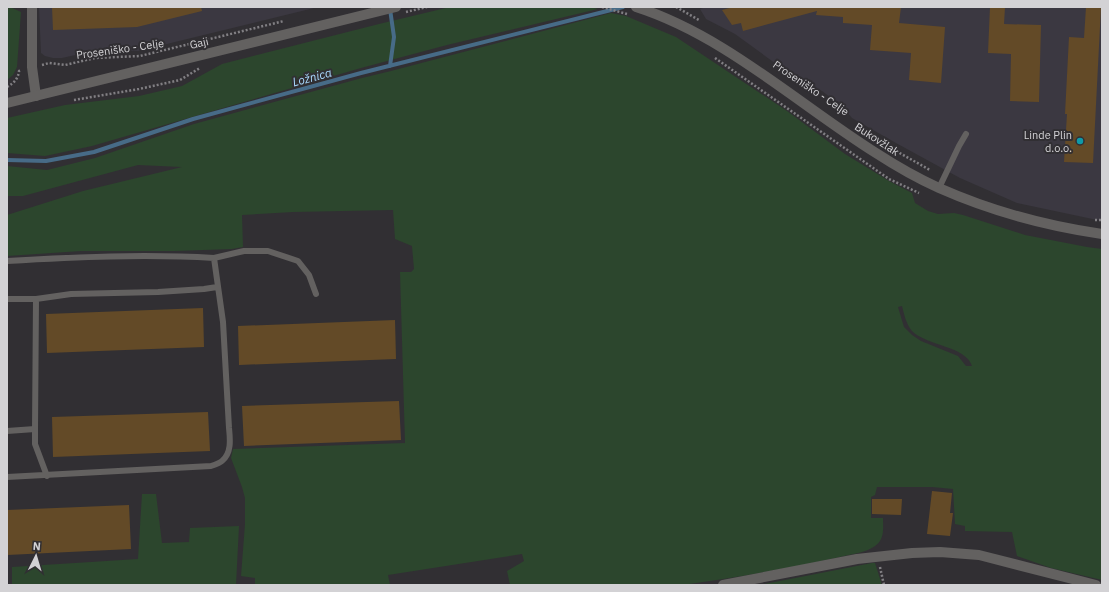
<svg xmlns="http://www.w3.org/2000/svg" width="1109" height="592" viewBox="0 0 1109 592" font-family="'IBM Plex Sans',sans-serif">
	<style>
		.built { fill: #3b3841 }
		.green { fill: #2c462d; fill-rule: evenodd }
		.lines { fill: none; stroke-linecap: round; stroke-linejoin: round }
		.stream { stroke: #476b87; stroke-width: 4 }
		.building { fill: #634a27 }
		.path { stroke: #817f83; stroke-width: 2.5; stroke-dasharray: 2 2; stroke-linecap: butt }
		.service { stroke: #636160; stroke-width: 6 }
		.minor { stroke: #636160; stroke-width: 10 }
		.tertiary { stroke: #636160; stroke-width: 10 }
		.culture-dot { fill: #0f9aa8; stroke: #312f33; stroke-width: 1.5 }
		.labels { text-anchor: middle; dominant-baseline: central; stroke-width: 4; stroke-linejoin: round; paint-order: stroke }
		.street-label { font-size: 11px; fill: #d3d2d5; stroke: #312f33 }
		.poi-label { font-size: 11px; fill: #d3d2d5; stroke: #312f33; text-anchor: end }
		.water-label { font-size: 12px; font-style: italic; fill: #a9d9fe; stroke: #312f33 }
	</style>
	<rect width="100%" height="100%" fill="#312f33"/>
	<path class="built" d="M39,7H318L138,51L97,50L62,58H53L45,56L41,53Z
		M706,7H1102V221L1017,203L960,178L896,143L852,118L842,106L822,91L801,82L735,34L706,19L700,9Z"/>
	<path class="green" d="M7,7H10L21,12L17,67L13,75L7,80Z
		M450,7H591L598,9L447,45L361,68L92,146L45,156L7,153V118L65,105L139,96L182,86L222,64L379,24Z
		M611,13L626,16L676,37L787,111L845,154L889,181L912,193L915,203L928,211L938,214L954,213L963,215L1025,235L1087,247L1102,249V580L1051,568L1017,556L1012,532L965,531V526L955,524L953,489L932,487H877L875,495L871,497V518H883C883,528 885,539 875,546C866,553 851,554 840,557C789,569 735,577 683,585H510L507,571L524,561L522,554L388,575L390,585H255V578L241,576L245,524V498L242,487L231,458L233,449L405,443L400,272H411L414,269L412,246L395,239L393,210L293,212L242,215L243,247L232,249L175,251H81L7,256V215L83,191L182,167L138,165L23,196H7V166L47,170L95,158L194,124L362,78L391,71ZM902,306C904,314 906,324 912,331C927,346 966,346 972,366H966L958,356L921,341L912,335L904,327L898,307Z
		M142,494H156L162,543L189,542L190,528L239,526L236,585H12V567L138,559Z
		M872,563H875L882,585H759Z"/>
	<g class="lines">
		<path class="stream" d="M390,66L394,37L390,9
			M7,160L46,161L94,152L193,119L361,73L623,7"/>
	</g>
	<path class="building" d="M52,7H201L202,11L137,27L53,30Z
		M733,7H901L899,23L945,27L941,83L909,80L911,53L870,50L872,25L843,23V17L816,15L817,11L743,31L741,23L732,25L722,10Z
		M990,7H1005L1004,24L1041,25L1039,102L1010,101L1011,54L988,53Z
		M1086,7H1101L1093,163L1064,162L1067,114H1065L1069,37L1084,38Z
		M203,308L204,347L47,353L46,314Z
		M395,320L396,359L239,365L238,326Z
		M399,401L401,440L244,446L242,406Z
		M208,412L210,451L53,457L52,417Z
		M932,491L952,493L950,513H953L950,536L927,534Z
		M872,499H902L901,515L872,514Z
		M129,505L131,549L7,555V510Z"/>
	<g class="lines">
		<path class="path" d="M602,7L627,14
			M676,7L699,20
			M406,12L427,7
			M715,58L889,179L919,193
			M42,65L49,63L65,65L95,58L140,56L284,21
			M7,87C14,83 18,79 19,71L22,70
			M74,100L139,89L180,80L200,68
			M896,151L930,170
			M1095,220H1102
			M880,567L884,585"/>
		<path class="service" d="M939,188L959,146L966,134
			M7,261C76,257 145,254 214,258
			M7,299H36L71,294L158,292L204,289L217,287
			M35,429V444L47,476
			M7,431L35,429L36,299
			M7,477L211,466C214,465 220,463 222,461C232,453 230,438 229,428L223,322L214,258L244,251H268L298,261L309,275L316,294"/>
		<path class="minor" d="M32,7V67L36,96
			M723,585L857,559L912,553L940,552L979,555L1096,585"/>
		<path class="tertiary" d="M636,7C724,35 798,104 876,153C896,166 917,178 939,188C991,211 1046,226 1102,234
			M7,103L396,7"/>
	</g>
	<circle class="culture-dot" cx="1080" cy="141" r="4"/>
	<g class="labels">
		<g class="street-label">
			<text transform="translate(199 43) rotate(-13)">Gaji</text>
			<text transform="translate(120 49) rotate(-8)">Proseniško - Celje</text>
			<text transform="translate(811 88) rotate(34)">Proseniško - Celje</text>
			<text transform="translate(877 139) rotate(33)">Bukovžlak</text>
		</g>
		<g class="poi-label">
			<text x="1072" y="135">Linde Plin<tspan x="1072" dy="13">d.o.o.</tspan></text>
		</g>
		<g class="water-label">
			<text transform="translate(312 77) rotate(-15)">Ložnica</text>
		</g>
	</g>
	<rect width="1109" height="592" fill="none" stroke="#d3d2d5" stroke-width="16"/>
	<g transform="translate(36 556) rotate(5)" stroke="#312f33" stroke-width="3" paint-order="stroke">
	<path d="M0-3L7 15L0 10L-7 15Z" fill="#d3d2d5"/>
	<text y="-6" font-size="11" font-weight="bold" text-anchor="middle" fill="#d3d2d5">N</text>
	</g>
</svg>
